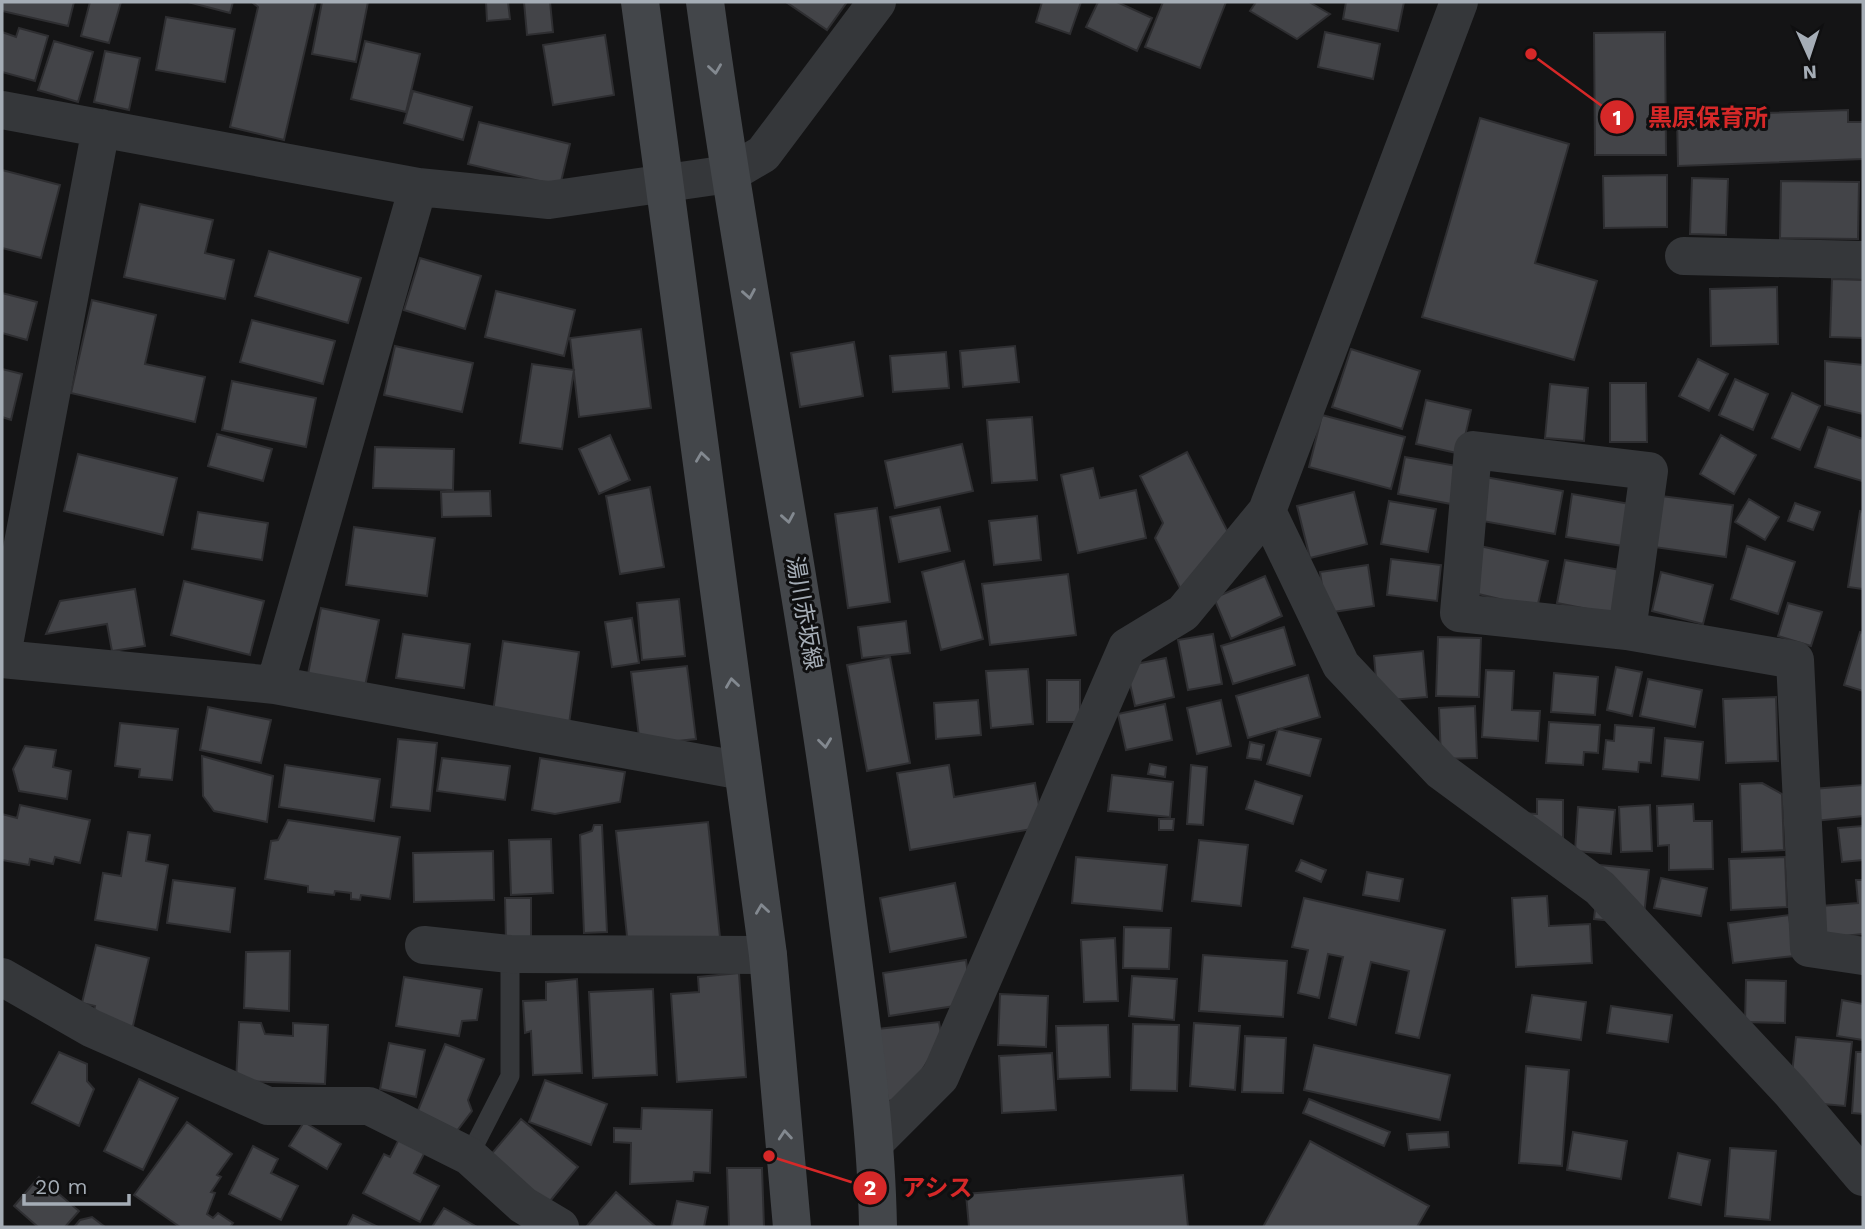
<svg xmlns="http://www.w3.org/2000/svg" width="1865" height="1229" viewBox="0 0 1865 1229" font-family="'Work Sans','Noto Sans JP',sans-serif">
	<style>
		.building { fill: #434448; stroke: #2e2e31; stroke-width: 2 }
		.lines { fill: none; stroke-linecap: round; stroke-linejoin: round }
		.service { stroke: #35373a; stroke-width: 19 }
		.minor { stroke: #35373a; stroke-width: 38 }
		.secondary { stroke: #43464a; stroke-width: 38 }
		.oneway { stroke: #838990 }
		.labels { text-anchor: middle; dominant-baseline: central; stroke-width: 6; stroke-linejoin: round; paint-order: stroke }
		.street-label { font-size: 23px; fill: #a5adb6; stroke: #0f0f10 }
		.leader { fill: none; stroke: #d62828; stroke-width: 2.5 }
		.callout-dot { fill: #d62828; stroke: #0f0f10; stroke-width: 2.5 }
		.mark-label { font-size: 21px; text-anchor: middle; font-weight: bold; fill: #fff }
		.callout-label { font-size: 24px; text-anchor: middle; font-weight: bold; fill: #d62828; stroke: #0f0f10; stroke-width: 6; stroke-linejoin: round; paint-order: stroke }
	</style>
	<rect width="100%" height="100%" fill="#141415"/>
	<path class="building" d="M2,2H74L68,26L2,11Z
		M90,2H121L109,43L81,36Z
		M188,2H233L230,13Z
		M252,2H316L284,140L230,127L258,7Z
		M322,2H368L356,62L312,54Z
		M486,2H508L510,19L487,21Z
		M524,2H550L553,32L527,35Z
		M786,2H847L827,30Z
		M1042,2H1081L1070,34L1036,22Z
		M1098,2H1117L1152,18L1137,51L1086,27Z
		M1163,2H1226L1200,68L1145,47Z
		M1256,2H1309L1330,14L1297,39L1250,11Z
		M1346,2H1404L1398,31L1343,19Z
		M166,17L235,29L225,82L156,70Z
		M19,28L48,36L35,81L2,72V32L16,37Z
		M1325,32L1380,44L1373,79L1318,67Z
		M1665,32L1666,155H1595L1594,33Z
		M605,35L614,95L553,105L543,45Z
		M54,41L93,52L78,102L38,90Z
		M365,41L420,54L406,112L351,99Z
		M105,51L140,58L129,110L94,102Z
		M413,91L472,107L463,140L404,123Z
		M1848,110V122H1863V159L1678,166L1677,116Z
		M1480,118L1569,144L1535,263L1597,281L1574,360L1422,317Z
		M479,122L570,144L560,186L468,164Z
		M2,170L60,185L41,258L2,248Z
		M1667,175V227L1604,228L1603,176Z
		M1692,178L1728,179L1726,235L1690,234Z
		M1781,181L1859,182L1858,239L1780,238Z
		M140,204L213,220L205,253L234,260L225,299L124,277Z
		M269,251L361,278L348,323L255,296Z
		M420,258L481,276L465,329L404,310Z
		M1832,279L1863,280V338L1830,337Z
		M1777,287L1778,344L1711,346L1710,289Z
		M496,291L575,310L564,356L485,337Z
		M2,293L37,302L27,340L2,333Z
		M92,300L156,315L145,364L205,377L195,422L71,393Z
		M252,320L335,341L323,384L240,362Z
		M641,329L651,408L579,417L570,338Z
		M854,342L863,396L800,407L791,353Z
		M395,346L473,363L462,412L384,395Z
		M1015,346L1019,382L963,387L960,351Z
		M1351,349L1420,371L1402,429L1332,407Z
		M946,352L949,388L893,392L890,356Z
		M1698,359L1728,374L1709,411L1679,396Z
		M1825,361L1863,365V414L1825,405Z
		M532,364L574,370L562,449L520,443Z
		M2,369L22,374L11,420L2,417Z
		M1735,379L1768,394L1753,430L1719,415Z
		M232,381L316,398L306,447L222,430Z
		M1610,383H1646L1647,442H1610Z
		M1550,384L1588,388L1584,441L1545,438Z
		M1792,393L1820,406L1800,450L1772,438Z
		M1426,400L1471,410L1461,454L1416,444Z
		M1322,415L1405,437L1391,489L1309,467Z
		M1032,417L1037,480L992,483L987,420Z
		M1828,427L1863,439L1862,481L1815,467Z
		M217,434L272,449L263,481L208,466Z
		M610,435L630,480L599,494L579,449Z
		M1721,435L1756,455L1734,494L1700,474Z
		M962,444L973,491L895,508L885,461Z
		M375,447L454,449L453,490L373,488Z
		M1187,452L1230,536L1181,590L1155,538L1163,523L1140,476Z
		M78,454L177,478L163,535L64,511Z
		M1405,457L1457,466L1451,504L1398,494Z
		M1093,468L1100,498L1136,490L1146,538L1078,553L1061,475Z
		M1485,477L1563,491L1555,534L1477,520Z
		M650,487L664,567L620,574L606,496Z
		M490,491L491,516L442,517L441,492Z
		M1354,492L1367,544L1310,558L1297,506Z
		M1572,494L1636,505L1629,547L1566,537Z
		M1661,496L1733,505L1726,557L1654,547Z
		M1749,499L1779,517L1765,540L1735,522Z
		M1389,501L1436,509L1428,552L1381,544Z
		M1795,503L1820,512L1813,530L1788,521Z
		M940,507L950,551L899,562L890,517Z
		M877,508L890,602L848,608L835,514Z
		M1860,511L1863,512V589L1848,587Z
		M198,512L268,523L262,560L192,549Z
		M1037,516L1041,560L994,565L989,521Z
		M354,527L435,538L427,596L346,585Z
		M1480,546L1548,561L1537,608L1470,592Z
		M1747,546L1795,562L1778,614L1731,599Z
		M1391,559L1441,565L1437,601L1387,595Z
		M1565,560L1626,571L1618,615L1557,603Z
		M964,561L983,639L941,650L922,572Z
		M1368,565L1374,606L1326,613L1320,572Z
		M1661,572L1713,585L1703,624L1652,611Z
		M1068,574L1076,635L990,645L982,584Z
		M1265,576L1282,616L1231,639L1214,598Z
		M184,581L264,601L250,655L171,635Z
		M135,589L145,646L112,651L107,624L46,634L60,601Z
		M679,599L685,656L642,660L637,603Z
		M1788,603L1822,612L1811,646L1778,636Z
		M321,608L379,620L364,691L307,679Z
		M632,618L639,663L612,667L605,622Z
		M906,621L910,653L862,658L858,627Z
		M1284,627L1295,665L1233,684L1221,646Z
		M1860,632L1863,633V691L1844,685Z
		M403,634L470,644L464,688L396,678Z
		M1213,634L1222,684L1188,690L1178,640Z
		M1438,637L1481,638L1479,697L1436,696Z
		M503,641L579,652L569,724L493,712Z
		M1423,651L1427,697L1378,701L1374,656Z
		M890,657L910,763L867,771L847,665Z
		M1166,658L1174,697L1135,706L1126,666Z
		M687,666L696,739L640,745L631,672Z
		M1616,667L1642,672L1632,716L1607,710Z
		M1028,669L1033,724L991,728L986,671Z
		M1486,670L1514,671L1512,710L1540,711L1538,741L1482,737Z
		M1554,673L1598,677L1595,715L1551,712Z
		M1308,675L1320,717L1248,738L1236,696Z
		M1648,679L1702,690L1695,727L1640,716Z
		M1047,680H1080V722H1047Z
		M1776,697L1778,761L1726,763L1723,699Z
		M978,700L981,735L936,739L934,703Z
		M1221,700L1231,746L1197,754L1187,708Z
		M1165,704L1172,740L1126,750L1118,714Z
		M1475,706L1477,758L1441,759L1439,708Z
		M208,707L271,720L261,763L200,750Z
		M1549,722L1600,725L1598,753L1584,752L1583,765L1546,763Z
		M120,723L178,729L172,780L139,777L140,769L115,766Z
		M1615,725L1654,728L1651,763L1639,762L1638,772L1603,769L1606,740L1614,741Z
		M1278,729L1321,739L1310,776L1267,764Z
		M1665,738L1703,742L1699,780L1662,776Z
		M398,739L437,743L430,811L391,807Z
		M1250,742L1264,745L1261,760L1247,758Z
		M25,746L56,750L53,767L71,771L67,799L19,791L13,769Z
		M202,756L273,776L267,822L214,811L203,796Z
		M442,758L510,766L505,800L437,791Z
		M540,758L625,772L620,802L555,814L532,810Z
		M1150,764L1166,767L1165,777L1148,774Z
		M285,765L380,779L374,821L279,807Z
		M949,765L954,797L1035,783L1043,827L910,850L897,773Z
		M1191,765L1207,767L1203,825L1187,824Z
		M1112,775L1173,782L1170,817L1108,811Z
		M1255,781L1302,796L1293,824L1246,809Z
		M1762,783L1782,794L1784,850L1742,852L1740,784Z
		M1863,785V816L1815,821L1812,789Z
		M1537,799L1563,800V848L1520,813L1537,814Z
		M1693,804L1694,821H1712L1713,869L1669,870V845L1658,846L1657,806Z
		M20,805L90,820L80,863L55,857L53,864L30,859L29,865L2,860V814L17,818Z
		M1650,805L1652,851L1621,852L1619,807Z
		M1578,807L1615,810L1611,854L1575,851Z
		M1159,819H1174L1173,830H1159Z
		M288,820L400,837L390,899L361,895L360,900L351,899V893L335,891L334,895L308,892V886L265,879L271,841L278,840Z
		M708,822L720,937L628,946L616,831Z
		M594,825H602L607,932L584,933L580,835L592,831Z
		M1863,826V860L1842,862L1838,828Z
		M128,832L150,835L146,861L168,865L157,930L95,920L103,873L121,876Z
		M551,839L553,893L511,895L509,840Z
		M1199,840L1248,845L1241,906L1192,901Z
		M493,851L494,900L414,902L413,853Z
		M1076,857L1167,865L1162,911L1072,903Z
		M1785,857L1787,907L1731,910L1729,859Z
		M1301,860L1326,870L1321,882L1296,871Z
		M1600,865L1649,870L1643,924L1594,919Z
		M1367,872L1403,879L1399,901L1363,895Z
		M1661,878L1707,888L1701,916L1654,908Z
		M173,880L235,888L230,932L167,923Z
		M1856,880H1863V934L1824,938L1821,906L1858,903Z
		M955,883L966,937L890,952L880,898Z
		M1547,896L1549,926L1590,924L1592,963L1516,967L1512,898Z
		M505,898H531V942H506Z
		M1304,898L1445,930L1419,1038L1396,1033L1409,971L1371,962L1356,1025L1329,1018L1343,957L1328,954L1319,998L1298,993L1308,950L1292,947Z
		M1789,915L1794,956L1733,963L1728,923Z
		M1124,927L1171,928L1169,969L1123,968Z
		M1115,938L1118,1001L1084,1002L1081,940Z
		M96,945L149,958L132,1030L92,1021L95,1006L82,1003Z
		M290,951L289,1011L244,1008L246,952Z
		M1203,955L1287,961L1283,1017L1199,1011Z
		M966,960L970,989L961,1005L889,1016L883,973Z
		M739,973L746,1077L677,1082L671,994L699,992L698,977Z
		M1132,976L1177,979L1174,1020L1129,1016Z
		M404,977L482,989L477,1020L462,1021L459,1036L396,1026Z
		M577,979L582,1073L533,1075L531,1031L525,1033L523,1001L546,1000V982Z
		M1746,980L1786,981L1785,1023L1745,1022Z
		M653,989L657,1075L593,1078L589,992Z
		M1000,994L1048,996L1046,1047L998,1045Z
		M1532,995L1586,1002L1581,1040L1526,1032Z
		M1842,1000L1863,1004V1040L1837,1036Z
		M1611,1006L1672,1015L1668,1042L1607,1033Z
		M239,1022L261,1023L265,1034L293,1036V1023L328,1025L325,1084L236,1081Z
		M939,1022L942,1038L904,1099L888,1101L878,1029Z
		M1194,1023L1240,1026L1235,1090L1190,1086Z
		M1133,1024L1179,1025L1177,1091L1131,1090Z
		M1108,1025L1110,1077L1058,1079L1056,1026Z
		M1245,1036L1286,1038L1283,1093L1242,1092Z
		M1796,1037L1852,1042L1845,1106L1789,1101Z
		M389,1043L425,1050L416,1097L380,1089Z
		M445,1044L484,1059L468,1100L472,1111L450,1140L416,1115Z
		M1314,1045L1450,1075L1440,1120L1304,1090Z
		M59,1052L87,1064V1081L94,1089L79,1126L32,1103Z
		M1856,1052H1863V1114L1852,1113Z
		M1052,1053L1056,1110L1002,1113L999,1056Z
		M1526,1066L1569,1070L1562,1166L1519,1163Z
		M139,1079L178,1098L143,1170L104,1151Z
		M545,1080L607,1104L591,1145L529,1122Z
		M1309,1099L1390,1132L1384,1146L1303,1113Z
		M642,1108L712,1110L710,1173L694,1172L693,1181L630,1184L631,1143L614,1142V1128L641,1129Z
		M521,1119L578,1167L546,1206L488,1158Z
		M187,1122L232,1154L217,1175L221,1177L211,1192L215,1193L207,1214L213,1218L218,1213L233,1223L230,1227H180L134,1195Z
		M304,1122L341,1144L327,1169L289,1146Z
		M1448,1132L1449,1147L1409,1150L1407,1134Z
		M1573,1132L1627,1141L1621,1179L1567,1170Z
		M400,1137L426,1150L414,1173L439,1186L420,1222L363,1193L384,1154L390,1157Z
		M1310,1141L1429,1206L1417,1227H1263Z
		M253,1146L278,1159L271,1173L298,1186L281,1220L229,1194Z
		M1730,1148L1776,1151L1770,1220L1725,1216Z
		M1678,1153L1710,1160L1701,1205L1669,1198Z
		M727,1168H762L764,1227H729Z
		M1183,1175L1188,1227H969L966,1194Z
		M39,1177L79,1211L65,1227H38L14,1206Z
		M616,1192L656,1227H586Z
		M677,1201L708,1207L704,1227H671Z
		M444,1208L477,1227H432Z
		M353,1215L378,1227H347Z
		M92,1217L105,1227H74L80,1220Z"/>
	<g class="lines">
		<path class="service" d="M469,1156L510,1076V954"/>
		<path class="minor" d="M2,110L418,187L549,200L729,174L763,154L877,2
			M1684,256L1863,260
			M1267,511L1341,665L1441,771L1600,888L1790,1091L1863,1177
			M1627,631L1649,471L1473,450L1459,613L1627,631L1795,660L1809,948L1863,956
			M2,655L101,128
			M2,659L275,685L743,771
			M275,685L418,187
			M424,945L510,954L768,955
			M2,977L91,1028L268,1106H369L469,1156L523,1205L560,1227
			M876,1141L940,1077L1127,647L1183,613L1267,511L1459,2"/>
		<path class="secondary" d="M640,2L768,955L792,1227
			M705,2C746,302 807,599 845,899C859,1009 876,1116 878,1227"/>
	</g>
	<defs><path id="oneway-chevron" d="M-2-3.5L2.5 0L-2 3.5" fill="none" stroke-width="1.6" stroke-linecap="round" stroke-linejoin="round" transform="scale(1.75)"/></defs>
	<g class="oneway">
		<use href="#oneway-chevron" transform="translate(715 69) rotate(82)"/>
		<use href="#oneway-chevron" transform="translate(749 294) rotate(80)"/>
		<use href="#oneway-chevron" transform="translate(702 457) rotate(-98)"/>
		<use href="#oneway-chevron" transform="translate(788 518) rotate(80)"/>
		<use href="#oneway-chevron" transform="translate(732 683) rotate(-98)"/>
		<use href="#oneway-chevron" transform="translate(825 743) rotate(83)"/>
		<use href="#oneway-chevron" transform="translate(762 909) rotate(-98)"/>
		<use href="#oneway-chevron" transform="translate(785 1135) rotate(-95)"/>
	</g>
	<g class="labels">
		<g class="street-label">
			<text transform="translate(804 613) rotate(80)">湯川赤坂線</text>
		</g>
	</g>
	<path class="leader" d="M1531 54L1617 117M769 1156L870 1188"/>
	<g class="callout-dot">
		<circle cx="1531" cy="54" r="7"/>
		<circle cx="769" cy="1156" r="7"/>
		<circle cx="1617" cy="117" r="18"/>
		<circle cx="870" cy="1188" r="18"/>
	</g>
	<g class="mark-label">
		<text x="1617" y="125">1</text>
		<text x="870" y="1195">2</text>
	</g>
	<g class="callout-label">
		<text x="1708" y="126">黒原保育所</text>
		<text x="937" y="1196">アシス</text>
	</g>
	<rect width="1865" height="1229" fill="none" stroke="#a5adb6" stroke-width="7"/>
	<g transform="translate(1809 56) rotate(177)" stroke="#0f0f10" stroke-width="5" paint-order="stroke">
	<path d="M0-5L12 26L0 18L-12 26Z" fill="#a5adb6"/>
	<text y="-10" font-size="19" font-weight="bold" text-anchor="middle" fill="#a5adb6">N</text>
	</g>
	<path d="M24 1194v10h105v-10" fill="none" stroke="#a5adb6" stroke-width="3.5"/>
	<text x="35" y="1194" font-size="21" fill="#a5adb6" stroke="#0f0f10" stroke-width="5" paint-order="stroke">20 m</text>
</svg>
